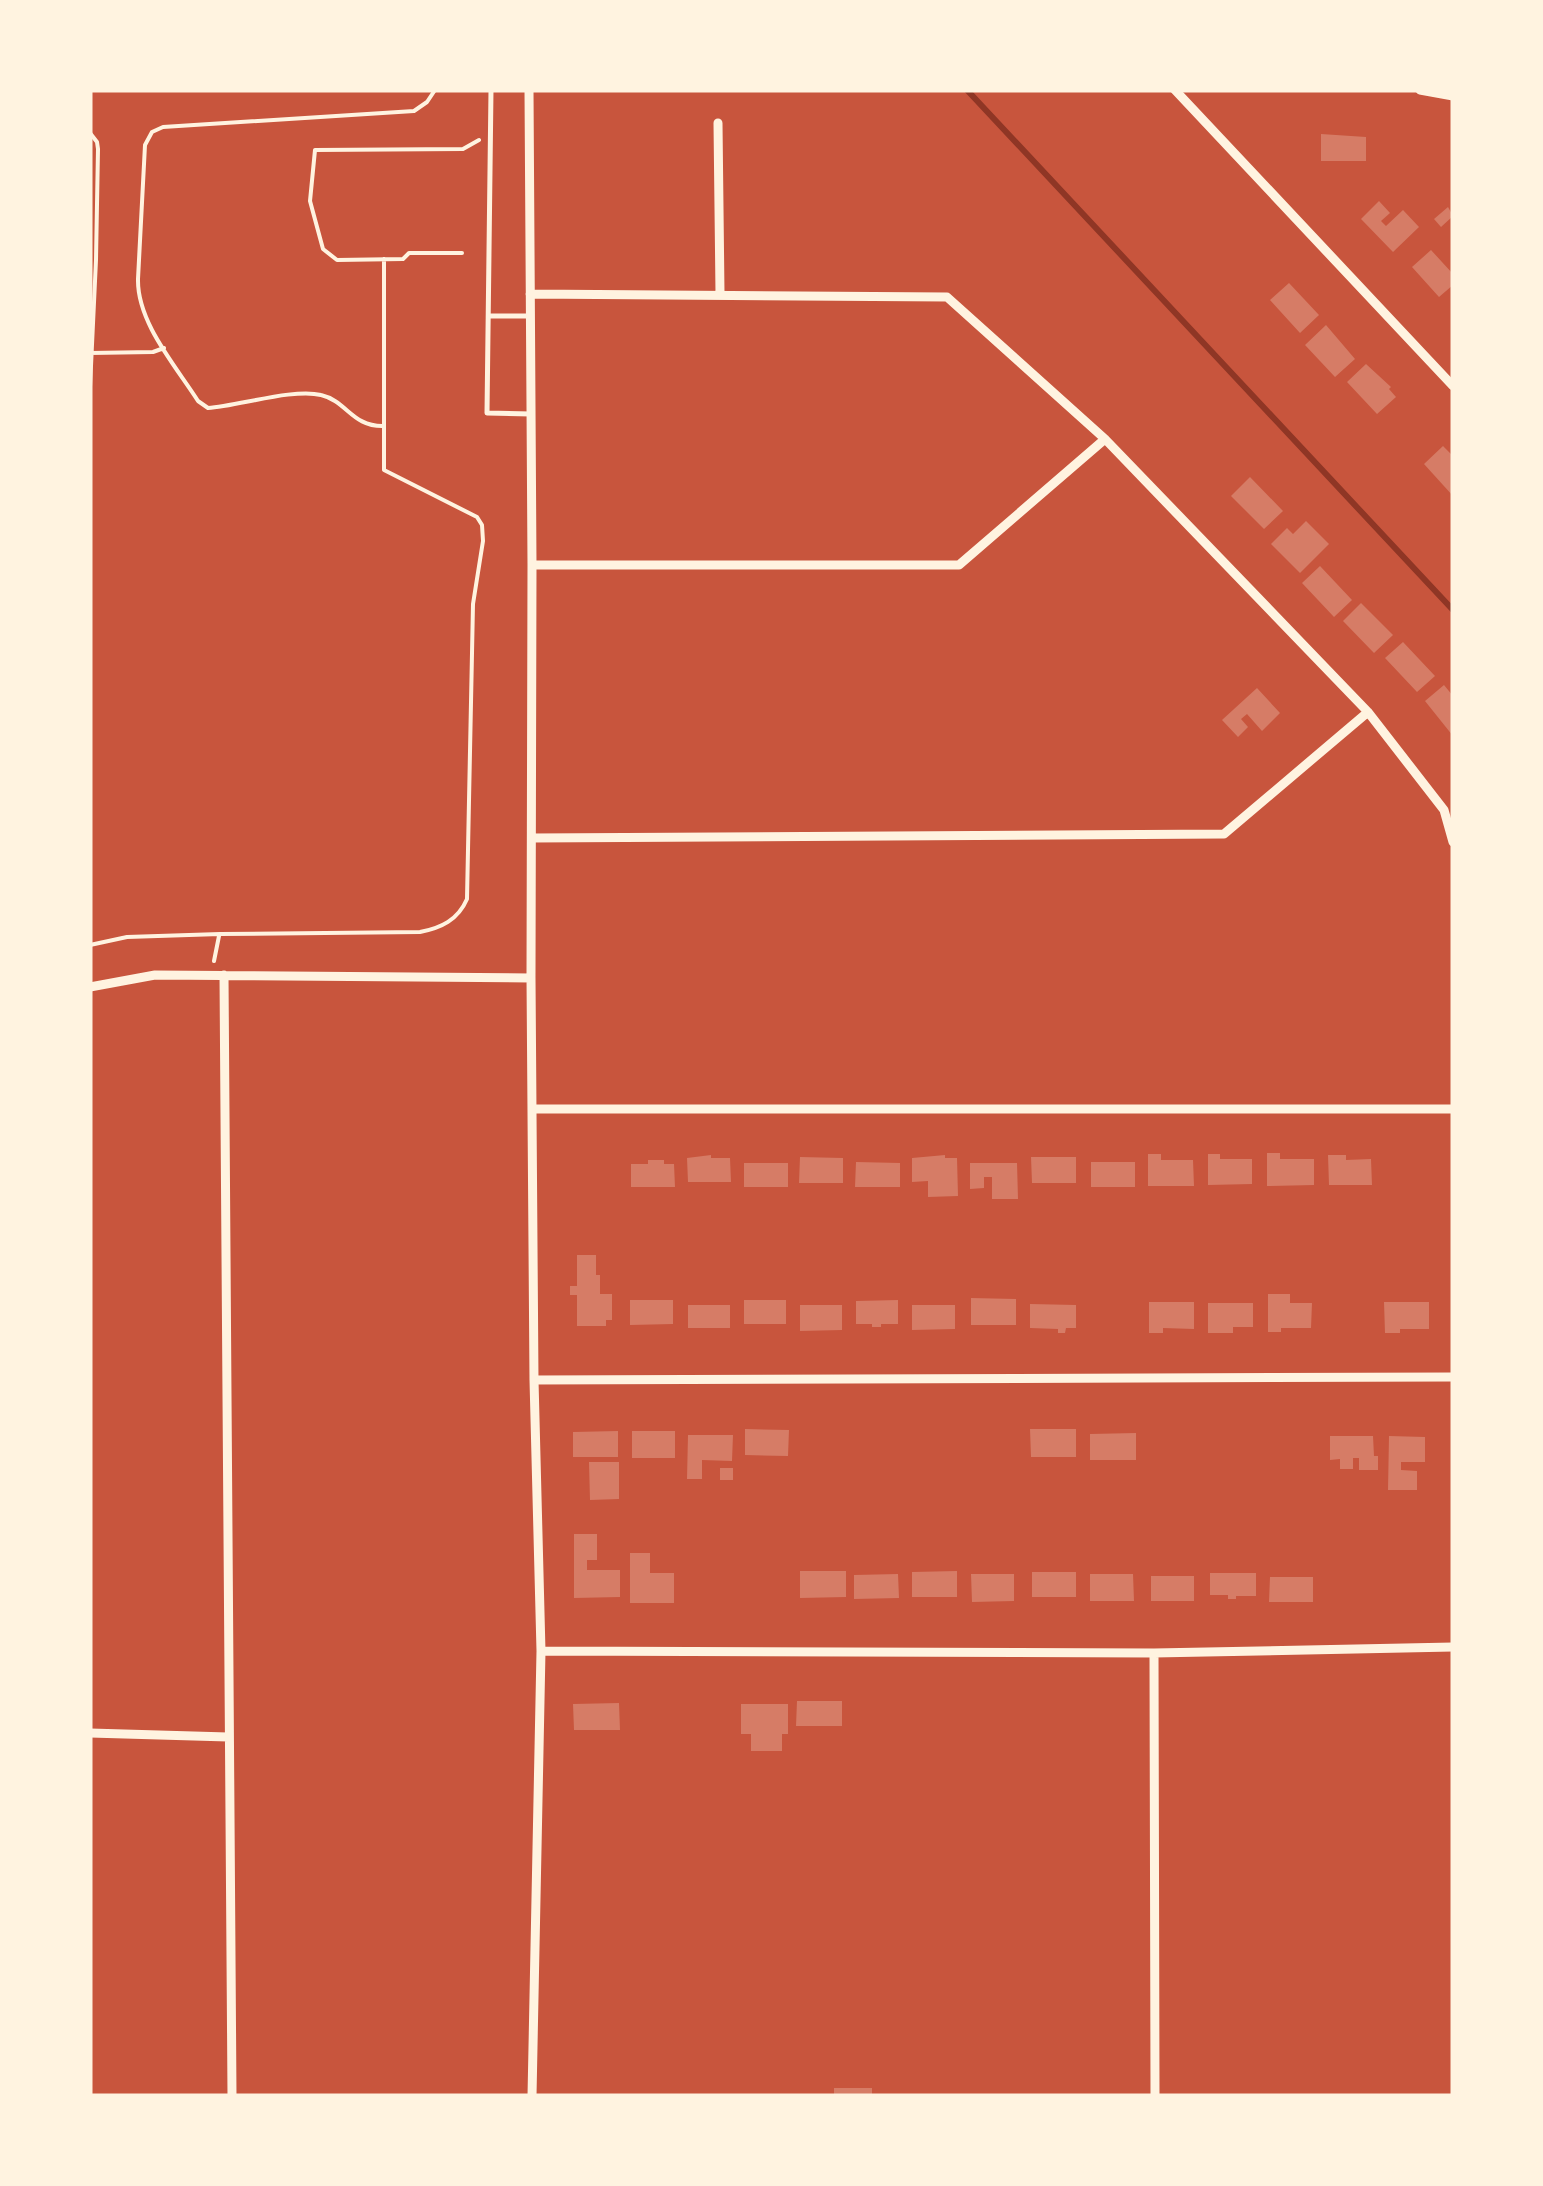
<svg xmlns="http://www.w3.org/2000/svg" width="1543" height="2186" viewBox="0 0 1543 2186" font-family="Signika,sans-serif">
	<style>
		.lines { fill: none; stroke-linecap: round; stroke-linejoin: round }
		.stream { stroke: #8f3625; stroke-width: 6 }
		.building { fill: #d67c66 }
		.path { stroke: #fff3e0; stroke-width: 4 }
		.service { stroke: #fff3e0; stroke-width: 5 }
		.minor { stroke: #fff3e0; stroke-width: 9 }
	</style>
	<rect width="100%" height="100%" fill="#c8553d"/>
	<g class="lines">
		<path class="stream" d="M967,90L1453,610"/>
	</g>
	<path class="building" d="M1321,134L1366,137V161H1321Z
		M1379,201L1390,213L1381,221L1386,226L1403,210L1419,227L1393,252L1361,219Z
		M1448,207L1453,216L1441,227L1434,219Z
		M1431,250L1453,274V285L1439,297L1412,267Z
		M1289,283L1319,315L1300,333L1270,300Z
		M1326,325L1355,359L1335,377L1305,345Z
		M1366,364L1391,387L1389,389L1396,397L1377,414L1347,382Z
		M1443,446L1453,456V496L1424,464Z
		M1250,477L1283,511L1264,529L1231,496Z
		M1306,521L1329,544L1300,573L1271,544L1287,528L1293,534Z
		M1320,566L1352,600L1334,617L1302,583Z
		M1361,603L1393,635L1374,653L1343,621Z
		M1403,642L1435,676L1417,692L1385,658Z
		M1444,685L1453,696V736L1425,701Z
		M1257,688L1280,713L1262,731L1247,714L1241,719L1248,727L1238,737L1222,720Z
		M1267,1153H1280V1159H1314V1185L1267,1186Z
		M1148,1154H1161V1160H1193L1194,1186H1148Z
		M1208,1154H1220V1159H1252V1184L1208,1185Z
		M711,1155V1158H730L731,1182H688L687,1158Z
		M945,1155V1158H957L958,1196L928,1197V1181L912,1182V1158Z
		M1328,1155H1346V1160L1371,1159L1372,1185H1329Z
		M800,1157L843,1158V1183H799Z
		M1031,1157H1076V1183H1032Z
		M648,1160H664V1164H674L675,1187H631V1164H648Z
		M856,1162L900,1163V1187H855Z
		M1091,1162H1135V1187H1091Z
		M744,1163H788V1187H744Z
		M970,1163H1017L1018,1199H992V1177H984V1188L970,1189Z
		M577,1255H596V1275H600V1294H612V1320H606V1326H577V1295H570V1286H577Z
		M1268,1294H1290V1303H1312L1311,1328H1281V1332H1268Z
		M971,1298L1016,1299V1325H971Z
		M630,1300H673V1324L630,1325Z
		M744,1300H786V1324H744Z
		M898,1300V1324H881V1327H872V1324H856V1301Z
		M1149,1302H1194V1329L1163,1328V1333H1149Z
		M1384,1302H1429V1329H1400V1333H1385Z
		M1208,1303H1253V1327H1233V1333H1208Z
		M1030,1304L1076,1305V1328H1066L1065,1333H1058V1329L1030,1328Z
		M688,1305H730V1328H688Z
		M800,1305H842V1330L800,1331Z
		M912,1305H955V1329L912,1330Z
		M745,1429L789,1430L788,1456L745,1455Z
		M1030,1429H1076V1457H1031Z
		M618,1431V1457H573V1432Z
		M632,1431H675V1458H632Z
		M1136,1433V1460H1090V1434Z
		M688,1435H733L732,1461L702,1460V1479H687Z
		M1330,1436H1373L1374,1456H1378V1470H1359V1458H1353V1469H1340V1459L1330,1460Z
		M1389,1436L1425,1437V1462H1401V1470L1417,1471V1490H1388Z
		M589,1462H619V1499L590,1500Z
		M720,1468H733V1480H720Z
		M574,1534H597V1560H587V1570H620V1597L574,1598Z
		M630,1553H650V1573H674V1603H630Z
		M800,1571H846V1597L800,1598Z
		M957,1571V1597H912V1572Z
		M1032,1572H1076V1597H1032Z
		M1210,1573H1256V1596H1236V1599H1228V1595H1210Z
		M898,1574L899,1598L854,1599V1575Z
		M971,1574H1014V1601L972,1602Z
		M1090,1574H1133L1134,1601H1090Z
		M1151,1576H1194V1601H1151Z
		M1270,1577H1313V1602H1269Z
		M797,1701H842V1726H796Z
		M619,1703L620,1730H574L573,1704Z
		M741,1704H788V1734H782V1751H751V1734H741Z
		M834,2088H872V2096H834Z"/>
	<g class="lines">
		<path class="path" d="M90,133L97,142L98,149L96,260L90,387
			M462,253H409L403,259L337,260L323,249L310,201L315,150L463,149L479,140
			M90,353L153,352L164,348
			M384,426C352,427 347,401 321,395C294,388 238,406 208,408L198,401C175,365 137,322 138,279L145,145L152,132L163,127L414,111L427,102L435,90
			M90,945L127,937L220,934L420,932C441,928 458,920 467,899L473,604L483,541L482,525L477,517L384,470V259
			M214,961L219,936"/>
		<path class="service" d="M491,90L487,413L531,414
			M490,316H530"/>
		<path class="minor" d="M529,90L532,565L531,978L534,1380L541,1651L532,2096
			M1175,90L1453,386
			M1420,90L1453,96
			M718,123L720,293
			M530,294L947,297L1105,439L1368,712L1444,810L1453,842
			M532,565H959L1105,439
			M532,838L1224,834L1368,712
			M224,975L232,2096
			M90,987L155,975L531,978
			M532,1109H1453
			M534,1380L1453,1377
			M541,1651L1154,1653L1453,1647
			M1154,1653L1155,2096
			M90,1733L228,1737"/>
	</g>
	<rect width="1543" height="2186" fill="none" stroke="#fff3e0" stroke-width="185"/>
</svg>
